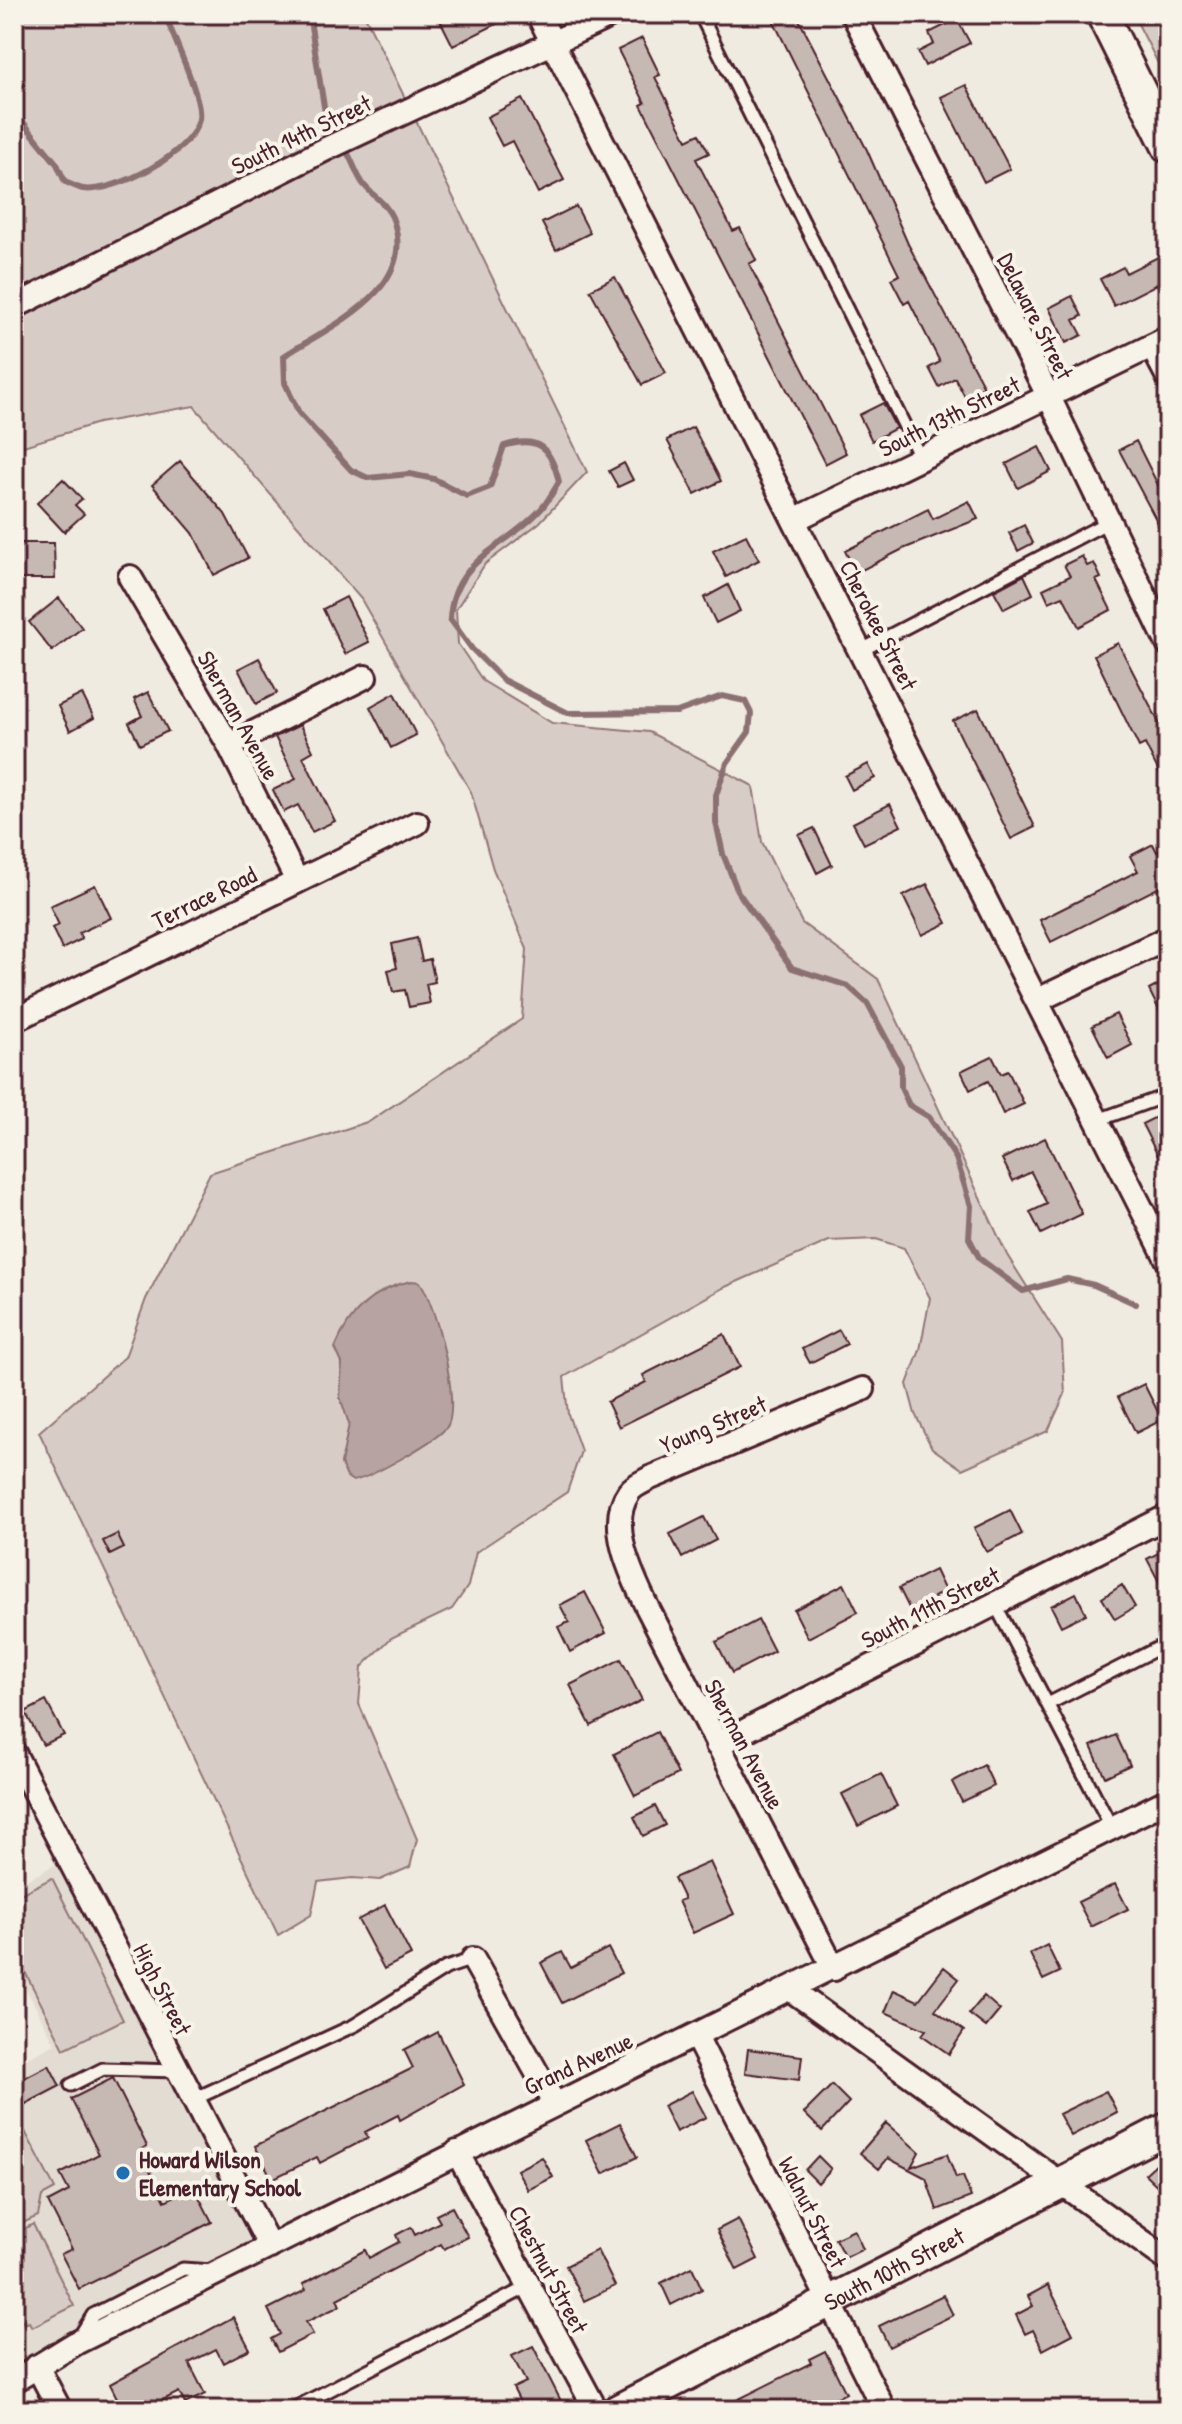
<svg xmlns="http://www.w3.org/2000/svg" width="1182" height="2424" viewBox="0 0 1182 2424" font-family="'Patrick Hand',sans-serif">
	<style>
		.built { fill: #e3dcd2 }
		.green { fill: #d8cdc6; stroke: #917678; stroke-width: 2 }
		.water { fill: #b7a4a2; stroke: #8b6f72; stroke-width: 2 }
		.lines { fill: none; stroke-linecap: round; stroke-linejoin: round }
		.stream { stroke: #8b6f72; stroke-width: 6 }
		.building { fill: #c6b8b3; stroke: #4a1f2b; stroke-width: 2 }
		.lane-casing { stroke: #4a1f2b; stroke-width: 17 }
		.street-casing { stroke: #4a1f2b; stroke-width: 28 }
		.secondary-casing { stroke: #4a1f2b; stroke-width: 36 }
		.lane { stroke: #f7f3e8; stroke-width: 11 }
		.street { stroke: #f7f3e8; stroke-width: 22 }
		.secondary { stroke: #f7f3e8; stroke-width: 30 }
		.poi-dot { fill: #1f6fb2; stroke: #f7f3e8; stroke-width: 3 }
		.labels { text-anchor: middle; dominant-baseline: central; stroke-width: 8; stroke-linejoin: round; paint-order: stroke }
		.street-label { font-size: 24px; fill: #4a1f2b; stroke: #f7f3e8 }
		.poi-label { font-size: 24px; font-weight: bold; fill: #4a1f2b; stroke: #f7f3e8; text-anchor: start }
	</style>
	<rect width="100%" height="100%" fill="#f0ebe0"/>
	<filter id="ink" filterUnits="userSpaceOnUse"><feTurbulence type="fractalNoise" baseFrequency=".0125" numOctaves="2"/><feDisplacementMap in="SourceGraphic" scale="16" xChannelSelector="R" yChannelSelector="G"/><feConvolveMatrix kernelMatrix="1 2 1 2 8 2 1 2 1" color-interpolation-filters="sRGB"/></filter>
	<g filter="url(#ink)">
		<path class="built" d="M67,1858L270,2247L14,2371V2065L55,2044L14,1966V1887Z"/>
		<path class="green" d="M14,14H364L587,472L539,523L485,564L456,609L458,644L483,681L552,723L649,732L753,786L762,842L802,923L878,979L1007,1255L1062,1342L1065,1394L1048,1431L962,1469L932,1448L915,1414L907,1384L920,1350L930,1298L904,1248L876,1239L829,1241L723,1288L564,1377L568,1414L581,1451L567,1492L476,1552L468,1586L452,1609L391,1638L362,1667L359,1704L417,1839L410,1867L380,1880L352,1878L318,1882L311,1915L278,1935L39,1432L125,1357L146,1299L210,1173L370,1121L522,1019L527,949L493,869L471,792L361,599L194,406L98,423L14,449Z
			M1133,14H1168V83Z
			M52,1878L123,2020L64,2049L14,1950V1897Z
			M18,2118L55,2189L42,2196L38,2216L14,2227V2119Z
			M33,2224L74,2306L32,2327L29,2322L24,2324L14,2304V2234Z"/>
		<path class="water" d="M411,1281L420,1282C436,1305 460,1400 448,1425C442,1438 370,1478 353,1481L347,1477L341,1464L349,1424L340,1397L342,1363L335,1348C349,1313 373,1289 411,1281Z"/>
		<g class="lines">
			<path class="stream" d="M309,14L326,119L338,137
				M14,111L57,164L65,182C71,184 77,188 83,189C114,194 193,153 199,119C203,98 173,38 165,14
				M344,147C352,158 356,175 364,185C374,197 385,202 392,217C421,289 330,326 284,356L285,383L299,413L351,470L368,478L410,474L434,479L467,496L490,487L504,446C538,435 551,448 559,482C554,490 549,500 542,508C507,548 453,558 450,619L472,649L503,680L568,713L677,712L722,696L745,701L751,713L749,732L727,763L716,795V822L723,854L738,892L792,968L848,986L867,1003L901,1066V1088L909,1105L929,1117L956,1158L971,1206L969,1238L980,1259L1023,1291L1067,1279L1094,1285L1136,1304"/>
		</g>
		<path class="building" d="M437,14H516L453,46Z
			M770,14H796L867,150L908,244L984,387L965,397L955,378L939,387L929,368L940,362L909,301L904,304L891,279L899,275Z
			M957,19L970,43L925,66L918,52L934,44L929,33Z
			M642,38L660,75L655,77L687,140L699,134L709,153L696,159L733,231L740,228L756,260L749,264L846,453L825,464L641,105L645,103L618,50Z
			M966,85L1010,169L984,182L941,97Z
			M522,99L564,180L538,193L512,141L502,146L487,117Z
			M576,206L590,233L556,250L542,223Z
			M1168,252V305L1157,284L1114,306L1100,279L1123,267L1126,273Z
			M615,277L666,373L642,385L590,290Z
			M1072,296L1082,316L1074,320L1082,335L1066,343L1049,308Z
			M883,403L896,428L872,441L859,415Z
			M693,427L721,481L695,494L667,440Z
			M1136,441L1159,487L1163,485L1168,495V542L1119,450Z
			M1039,447L1051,471L1018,488L1006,464Z
			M180,461L225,514L248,558L214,575L193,533L152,485Z
			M624,463L633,480L618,487L609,471Z
			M63,479L82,499L75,505L84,514L64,532L37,503Z
			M969,501L978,519L903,549L856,573L845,551L928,509L933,519Z
			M1024,525L1033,543L1018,551L1009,533Z
			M746,535L759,560L726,577L713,551Z
			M17,543H54L55,579H18Z
			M1082,556L1087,566L1094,563L1101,578L1096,580L1111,610L1079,627L1063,596L1049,602L1043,589L1070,576L1064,565Z
			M1024,575L1033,594L1004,609L994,591Z
			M728,585L740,611L716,623L704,598Z
			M346,597L369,642L345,654L323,609Z
			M59,598L82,628L52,651L29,622Z
			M1118,643L1168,740V790L1145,744L1139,747L1094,655Z
			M259,658L277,693L256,704L238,669Z
			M148,692L168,731L140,745L129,723L142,716L134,699Z
			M395,693L416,735L391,748L370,707Z
			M82,694L94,718L70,731L58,706Z
			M978,709L1035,827L1011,839L953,721Z
			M300,725L313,751L303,757L335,821L312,832L298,805L284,812L273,790L296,779L275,737Z
			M868,764L875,778L852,790L845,776Z
			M890,804L901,826L864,844L853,823Z
			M814,828L832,865L817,873L799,835Z
			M1153,844L1157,852L1168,846V883L1051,942L1040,920L1138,871L1130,856Z
			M927,884L947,923L922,935L903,896Z
			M95,885L111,918L79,933L82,939L62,949L52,928L59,925L50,906Z
			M417,938L422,961L430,959L435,982L426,984L430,1003L409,1007L405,990L393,992L388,970L397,968L392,944Z
			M1168,980V1028L1149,990Z
			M1116,1014L1132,1045L1108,1058L1092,1026Z
			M992,1056L1001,1074L1008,1071L1024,1104L1003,1114L988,1081L970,1090L961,1071Z
			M1168,1111V1176L1142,1124Z
			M1045,1138L1082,1214L1041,1234L1030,1212L1047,1204L1031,1172L1013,1181L1002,1159Z
			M839,1330L847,1344L810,1363L802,1349Z
			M724,1334L740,1367L619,1427L607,1402L646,1382L643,1375Z
			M1144,1384L1162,1420L1136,1433L1118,1397Z
			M1010,1510L1022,1534L987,1552L974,1528Z
			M704,1517L716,1540L682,1558L670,1534Z
			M117,1534L124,1548L110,1555L103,1541Z
			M1162,1551L1168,1563V1599L1147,1559Z
			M935,1570L945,1591L934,1597L939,1605L914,1618L899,1588Z
			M844,1584L858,1612L808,1638L794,1610Z
			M1122,1585L1135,1607L1115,1619L1102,1598Z
			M585,1592L606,1633L570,1652L558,1627L569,1622L560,1605Z
			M1076,1593L1086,1614L1061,1626L1051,1606Z
			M758,1620L774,1651L732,1673L716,1642Z
			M621,1659L642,1700L591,1726L570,1685Z
			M46,1701L64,1735L43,1745L25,1712Z
			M657,1732L678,1774L635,1796L614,1754Z
			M1116,1735L1130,1765L1105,1777L1091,1746Z
			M984,1765L994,1786L962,1802L952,1782Z
			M881,1774L897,1806L858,1826L842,1794Z
			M655,1806L665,1825L643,1836L634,1817Z
			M710,1862L734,1914L693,1933L678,1901L684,1899L674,1878Z
			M1115,1884L1128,1909L1091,1927L1078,1902Z
			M385,1905L411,1955L384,1969L358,1920Z
			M1047,1945L1060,1972L1043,1980L1030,1954Z
			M608,1948L621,1973L562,2003L541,1963L562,1952L571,1968Z
			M944,1967L959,1979L935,2010L964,2031L949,2054L922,2035L926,2030L885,2012L894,1990L918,2001Z
			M984,1996L1000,2010L986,2027L969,2014Z
			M438,2032L464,2084L400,2120L398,2115L365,2132L368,2138L320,2163L317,2157L272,2179L255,2146L413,2068L404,2050Z
			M748,2049L802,2056L799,2080L745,2073Z
			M49,2065L60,2086L14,2110V2083Z
			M113,2078L147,2146L140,2150L165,2201L194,2187L212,2222L79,2289L61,2254L72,2249L48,2202L69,2191L60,2174L99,2154L71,2099Z
			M832,2085L849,2102L822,2131L804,2113Z
			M692,2091L706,2117L676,2132L663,2106Z
			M1106,2091L1117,2112L1071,2136L1059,2114Z
			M620,2123L637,2157L603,2174L586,2140Z
			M886,2123L919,2152L911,2167L947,2154L956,2178L963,2176L971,2197L937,2210L926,2178L888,2158L879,2169L860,2153Z
			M818,2156L831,2169L818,2183L805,2170Z
			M542,2157L553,2177L528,2190L517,2170Z
			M1157,2163L1168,2174V2196L1145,2174Z
			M452,2207L468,2237L444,2249L441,2244L337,2299L340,2306L306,2322L313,2334L278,2352L271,2339L280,2334L268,2309L306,2290L303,2284L365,2250L369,2258L399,2242L396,2235L411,2227L415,2235L440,2222L436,2215Z
			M738,2219L758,2259L737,2270L717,2230Z
			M854,2230L863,2249L845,2258L835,2239Z
			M597,2250L615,2286L584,2301L566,2266Z
			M692,2267L702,2289L671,2305L661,2283Z
			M1048,2285L1073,2334L1043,2350L1033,2330L1025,2334L1016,2315L1033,2306L1028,2296Z
			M943,2295L953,2315L889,2347L879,2326Z
			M233,2317L250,2349L223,2363L216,2349L189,2363L205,2394L185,2404L179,2392L143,2410H123L110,2384Z
			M533,2346L562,2403L548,2410H524L513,2388L526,2382L512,2356Z
			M825,2351L846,2393L812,2410H717L811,2363L809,2359Z"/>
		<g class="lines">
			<g class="lane-casing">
				<path id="lane" d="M700,14L921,459
					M1147,349L1168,389
					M862,650L1108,522
					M1098,1120L1168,1095
					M995,1604L1112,1828
					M1050,1703L1168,1643
					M71,2085L103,2069L177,2071
					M192,2100L355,2025L446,1968L473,1959
					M80,2336L93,2315L183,2269L212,2271
					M291,2410L529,2286"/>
			</g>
			<g class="street-casing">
				<path id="street" d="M538,14L1168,1261
					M853,14L1049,397L1168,644
					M14,307L326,149L614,14
					M796,519L1168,338
					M130,577L229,745L297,881
					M229,745L365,677
					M1038,1000L1168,938
					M14,1020L417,823
					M717,1745L1168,1516
					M14,1753L270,2247
					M473,1959L554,2103
					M834,1969L646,1605C632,1575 606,1524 629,1492C633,1486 643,1482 650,1478L863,1389
					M790,1989L1168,2260
					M696,2036L884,2410
					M457,2152L596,2410
					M37,2366L60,2410
					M14,2381L76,2343L1168,1800"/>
			</g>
			<g class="secondary-casing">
				<g id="secondary">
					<path d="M1102,14L1168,147"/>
					<path id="s1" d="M618,2410L1168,2128"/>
				</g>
			</g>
			<use href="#lane" class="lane"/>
			<use href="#street" class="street"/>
			<use href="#secondary" class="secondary"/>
		</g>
	</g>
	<circle class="poi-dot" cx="123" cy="2173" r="8"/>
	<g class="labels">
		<g class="street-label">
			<text transform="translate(301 134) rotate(-26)">South 14th Street</text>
			<text transform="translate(1036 316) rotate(63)">Delaware Street</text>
			<text transform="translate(949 416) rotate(-26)">South 13th Street</text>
			<text transform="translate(879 625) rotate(63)">Cherokee Street</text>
			<text transform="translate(239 715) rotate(61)">Sherman Avenue</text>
			<text transform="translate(204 897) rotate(-26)">Terrace Road</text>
			<text transform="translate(713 1424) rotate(-23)">Young Street</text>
			<text transform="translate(930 1607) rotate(-27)">South 11th Street</text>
			<text transform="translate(745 1744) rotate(62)">Sherman Avenue</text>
			<text transform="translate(163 1989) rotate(63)">High Street</text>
			<text transform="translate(578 2063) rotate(-25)">Grand Avenue</text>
			<text transform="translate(813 2212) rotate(63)">Walnut Street</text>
			<text transform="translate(549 2269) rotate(62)">Chestnut Street</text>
			<text stroke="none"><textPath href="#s1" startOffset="310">South 10th Street</textPath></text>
		</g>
		<g class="poi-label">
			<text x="139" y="2159">Howard Wilson<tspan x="139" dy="28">Elementary School</tspan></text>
		</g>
	</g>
	<rect width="1182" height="2424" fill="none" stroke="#f7f3e8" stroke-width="48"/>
	<rect x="24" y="24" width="1134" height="2376" fill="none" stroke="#4a1f2b" stroke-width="3" filter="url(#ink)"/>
</svg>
